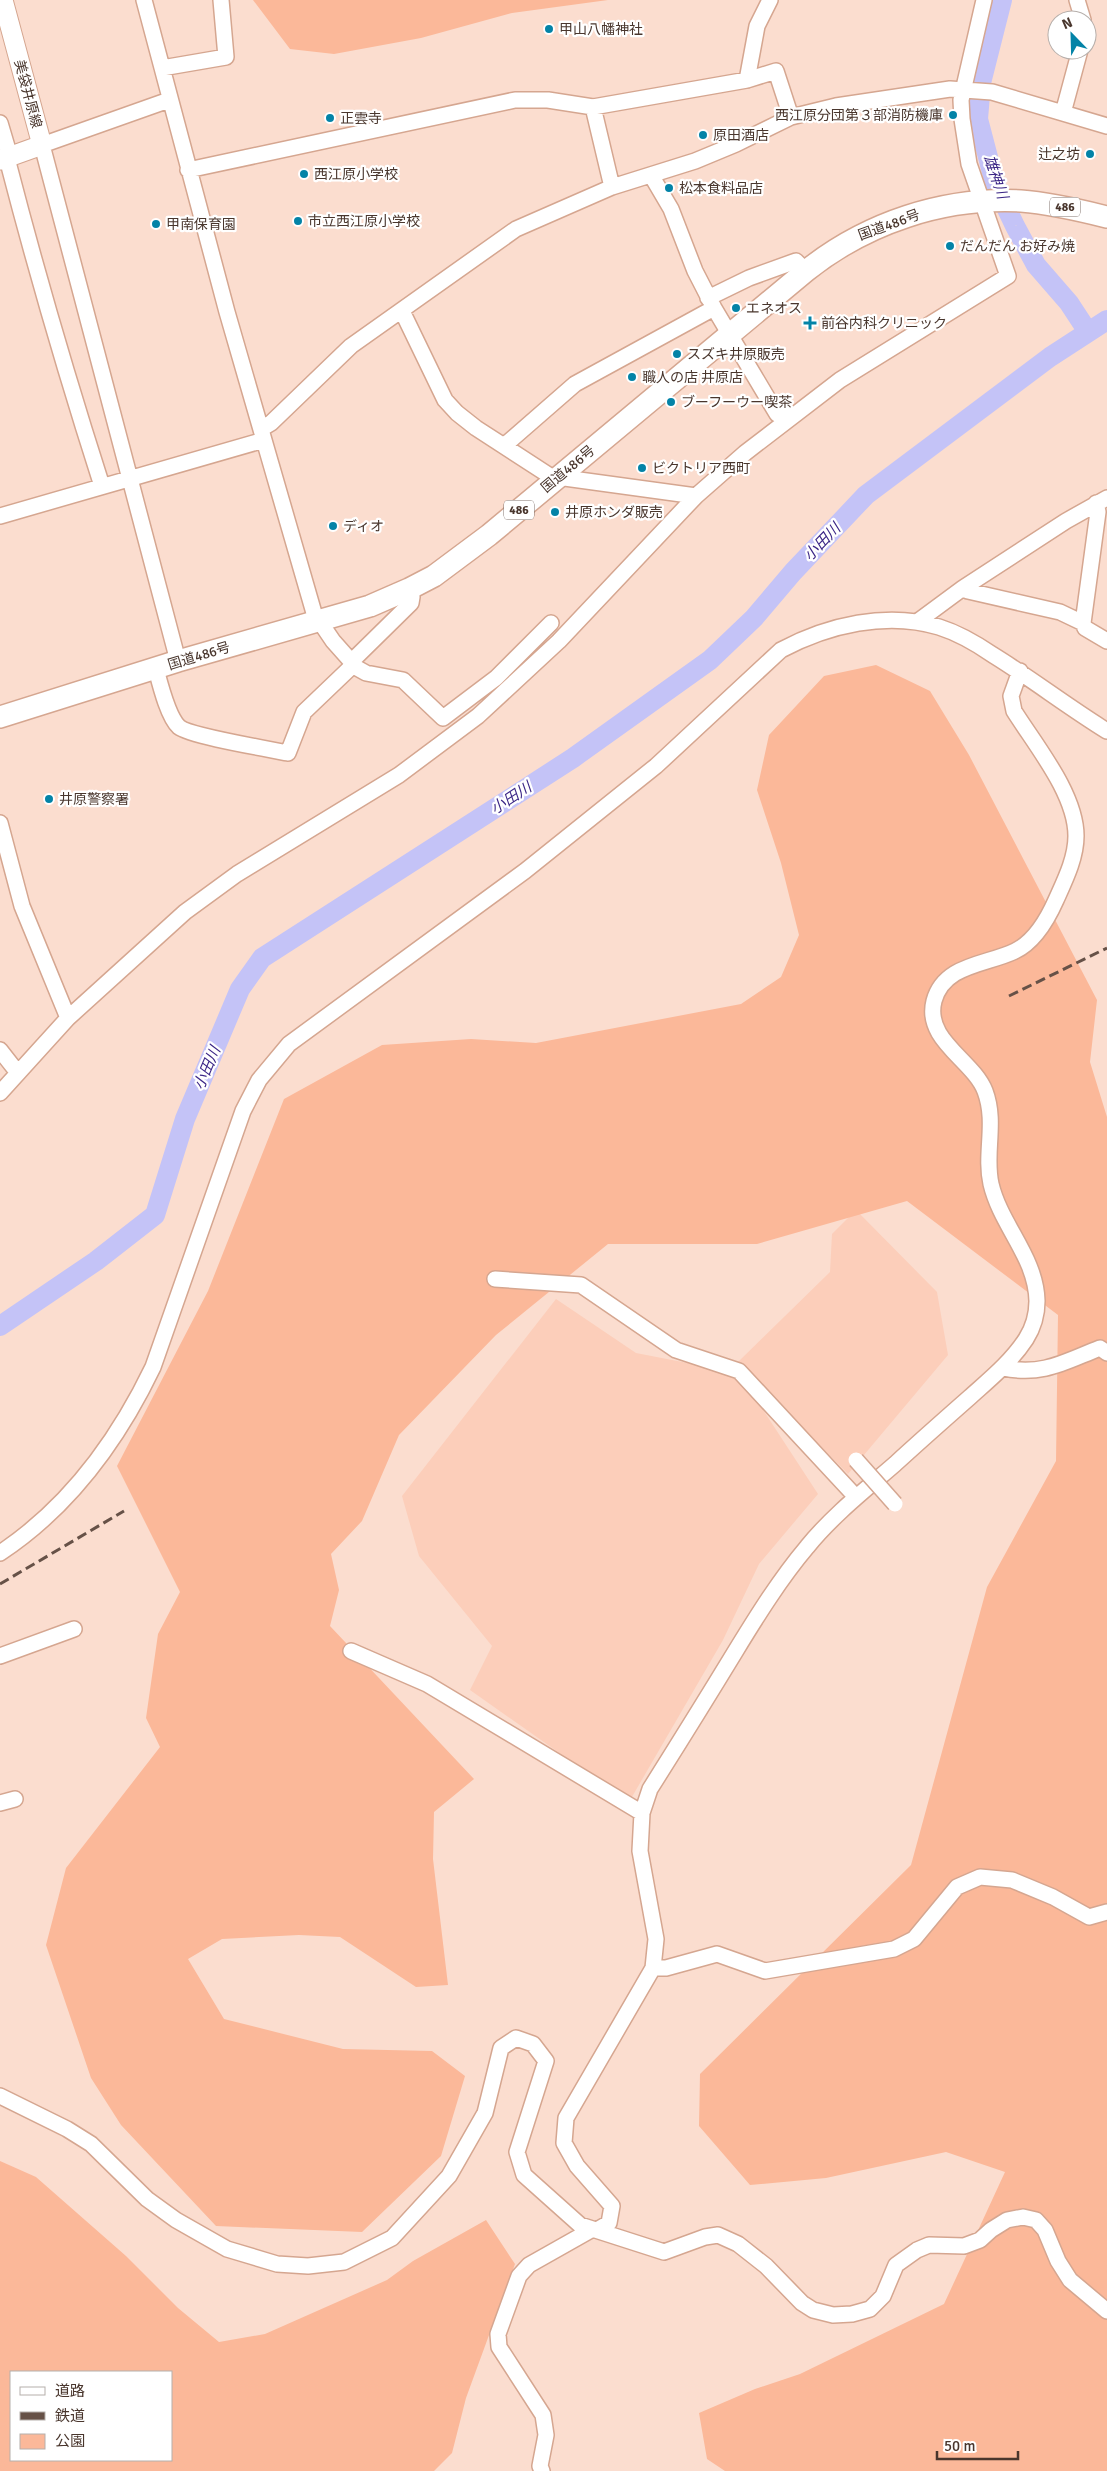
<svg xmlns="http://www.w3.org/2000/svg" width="1107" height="2471" viewBox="0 0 1107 2471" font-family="Signika,'Noto Sans JP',sans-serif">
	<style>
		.built { fill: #fcceba }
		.green { fill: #fbb899; fill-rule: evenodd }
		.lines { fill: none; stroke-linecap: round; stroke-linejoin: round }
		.river { stroke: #c4c3f7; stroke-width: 20 }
		.minor-casing { stroke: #d5a690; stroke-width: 18 }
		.major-casing { stroke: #d5a690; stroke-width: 21 }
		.highway-casing { stroke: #d5a690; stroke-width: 24 }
		.minor { stroke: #fff; stroke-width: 15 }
		.major { stroke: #fff; stroke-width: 19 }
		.highway { stroke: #fff; stroke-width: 21 }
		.rail { stroke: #665147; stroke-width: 3; stroke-dasharray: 10 5; stroke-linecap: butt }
		.minor-bridge-casing { stroke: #d5a690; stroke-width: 18; stroke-linecap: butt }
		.minor-bridge { stroke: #fff; stroke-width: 15 }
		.poi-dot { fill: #0383a7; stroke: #fff; stroke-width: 2 }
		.labels { text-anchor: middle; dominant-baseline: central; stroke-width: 4.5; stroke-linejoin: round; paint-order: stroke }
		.shield { fill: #fff; stroke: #80726c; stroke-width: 1 }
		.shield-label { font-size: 12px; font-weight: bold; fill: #49362d }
		.poi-label { font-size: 14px; fill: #49362d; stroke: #fff; text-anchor: start }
		.street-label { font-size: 14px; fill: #49362d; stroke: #fff }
		.water-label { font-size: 15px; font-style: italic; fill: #3b2686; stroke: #fff }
	</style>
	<rect width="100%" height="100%" fill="#fbddcf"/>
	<path class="built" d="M856,1210L937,1292L948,1355L848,1474L738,1362L830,1272L832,1234Z
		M556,1299L636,1353L739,1373L818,1494L759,1564L723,1640L629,1802L470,1690L492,1646L419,1556L402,1496Z"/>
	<path class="green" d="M253,0H608L512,13L421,38L334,54L290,49Z
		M876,665L930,691L969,755L1097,1000L1090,1062L1107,1117V2471H725L707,2459L699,2413L755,2389L800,2374L944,2304L1005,2172L946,2152L826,2178L750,2185L699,2126L700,2074L911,1865L987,1587L1056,1461L1058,1315L907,1201L757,1244H608L496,1335L399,1435L362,1521L331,1554L339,1590L330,1626L474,1779L434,1812L433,1859L448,1985L416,1987L340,1937L299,1935L222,1939L188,1959L224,2019L343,2049L432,2051L465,2076L441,2156L362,2232L216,2226L121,2125L91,2078L46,1945L66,1868L160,1747L146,1718L158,1634L180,1592L117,1466L208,1291L284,1099L382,1045L471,1039L536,1043L741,1004L781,977L799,935L781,863L757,790L769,735L824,676Z
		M0,2161L36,2177L126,2256L178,2308L219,2342L265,2334L387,2280L413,2261L486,2220L515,2264L466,2398L452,2453L434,2471H0ZM171,2372V2460H11V2372Z"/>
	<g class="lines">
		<path class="river" d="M1002,0L981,83L978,119L995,184L1015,226L1036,265L1069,303L1088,332
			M0,1326L96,1261L155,1215L185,1119L240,989L262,958L573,758L710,660L754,618L793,572L866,495L1050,357L1107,320"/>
		<g class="minor-casing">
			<path id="minor" d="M144,0L227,312L314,613L333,641L357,668L366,673L403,680L443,718L496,678L551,623
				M1077,0L1083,20
				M162,68L226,57L221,0
				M747,80L757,26L770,0
				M169,100L42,145L178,661
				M593,107L612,187
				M1063,113L1080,50
				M0,123L8,150L9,166C37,274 68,380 102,486
				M188,170L515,100H548L593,107L747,80L776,71L791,117
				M651,175L671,209L695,271L714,308L777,414H794
				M708,298L749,278L796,261L806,271
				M402,311L445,400L457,413L476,428L550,476L696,496
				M261,429L271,423L351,346L516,229L612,187L695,161L736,144L791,117L836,106L950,89L992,92L1107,126
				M505,445L575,384L714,308
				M0,516L264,440
				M963,588L968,591L1060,612L1083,623L1085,628L1107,641
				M917,622L963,588L1066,521L1107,498
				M1083,623L1098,512L1096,503
				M156,669C160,684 168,717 179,727C190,736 269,749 288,753L304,712L349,669L354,659L411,603L412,597L409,589
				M0,823L22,906L68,1018
				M0,1050L18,1073
				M0,1093L68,1018L185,912L237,874L399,775L478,716L559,641L696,496L745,453L840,380L1008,276L969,164L962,119L961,100L984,0
				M495,1279L581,1285L676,1350L739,1371L856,1497
				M1003,1368C1043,1376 1064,1362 1100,1348L1107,1353
				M0,1553C68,1508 118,1440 153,1367L243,1111L259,1080L289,1044L525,871L656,766L781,650C828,625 887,611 939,627C958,633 977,644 993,655C1032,679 1068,707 1107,731
				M351,1651L427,1684L642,1813
				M0,1656L74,1629
				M0,1803L15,1799
				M653,1968H666L717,1954L765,1971L894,1949L914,1939L957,1887L980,1877L1012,1880L1053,1897L1089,1917L1107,1912
				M0,2096L67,2129L91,2144L147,2199L176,2220L227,2249L277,2264L308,2266L344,2262L392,2238L449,2176L485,2113L501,2048L516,2038L533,2044L546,2061L517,2152L524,2175L580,2225L664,2252L705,2237L718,2235L738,2244L766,2266L802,2303L813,2310L833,2315L852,2314L870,2309L883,2296L896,2265L917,2250L929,2245L964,2246L980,2240L991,2230L1007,2220L1023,2217L1036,2220L1045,2230L1058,2261L1070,2280L1107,2311
				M597,2230L609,2223L612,2206L577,2166L564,2143L566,2118L653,1968L656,1939L640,1851L642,1813L650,1789C679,1743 707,1698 735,1652C757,1616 780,1579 807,1547C832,1516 865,1490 895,1464C920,1441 945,1419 970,1397C990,1379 1011,1362 1026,1339C1033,1328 1037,1315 1037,1301C1036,1257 1001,1226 991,1184C984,1153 997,1123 985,1091C973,1060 924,1040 934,1001C944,964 986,965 1015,951C1034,942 1048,918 1056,900C1065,880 1076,858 1076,836C1076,794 1036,746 1014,711L1011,696L1020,671
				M542,2471L540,2466L546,2435L543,2415L499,2347L498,2334L519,2276L529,2265L591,2230"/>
		</g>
		<g class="major-casing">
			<path id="major" d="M0,160L42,145L3,0"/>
		</g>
		<g class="highway-casing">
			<path id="highway" d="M0,717L178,661L370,606L409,589L434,576L489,535L806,271C866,223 943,197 1021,201C1050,203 1079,210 1107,217"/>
		</g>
		<use href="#minor" class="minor"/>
		<use href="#major" class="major"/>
		<use href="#highway" class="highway"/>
		<path class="rail" d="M1009,996L1107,948
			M0,1584L124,1511"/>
		<g class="minor-bridge-casing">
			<path id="minor-bridge" d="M856,1460L895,1504"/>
		</g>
		<use href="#minor-bridge" class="minor-bridge"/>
	</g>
	<g class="poi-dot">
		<circle cx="549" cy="29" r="5"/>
		<circle cx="953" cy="115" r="5"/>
		<circle cx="330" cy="118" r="5"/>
		<circle cx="703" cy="135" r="5"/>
		<circle cx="1090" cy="154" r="5"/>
		<circle cx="304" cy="174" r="5"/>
		<circle cx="669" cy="188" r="5"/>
		<circle cx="298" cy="221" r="5"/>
		<circle cx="156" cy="224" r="5"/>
		<circle cx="950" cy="246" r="5"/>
		<circle cx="736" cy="308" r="5"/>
		<path d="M807.5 315.5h5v5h5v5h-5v5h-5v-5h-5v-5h5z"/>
		<circle cx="677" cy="354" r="5"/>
		<circle cx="632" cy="377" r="5"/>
		<circle cx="671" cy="402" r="5"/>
		<circle cx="642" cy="468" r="5"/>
		<circle cx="555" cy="512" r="5"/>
		<circle cx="333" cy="526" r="5"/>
		<circle cx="49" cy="799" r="5"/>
	</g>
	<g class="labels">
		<g class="shield">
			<rect x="1050" y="197.5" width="30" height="19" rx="4"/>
			<rect x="504" y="500.5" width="30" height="19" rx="4"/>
		</g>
		<g class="shield-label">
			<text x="1065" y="207">486</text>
			<text x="519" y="510">486</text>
		</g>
		<g class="poi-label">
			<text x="559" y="29">甲山八幡神社</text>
			<text x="943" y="115" text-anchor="end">西江原分団第３部消防機庫</text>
			<text x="340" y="118">正雲寺</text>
			<text x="713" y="135">原田酒店</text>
			<text x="1080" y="154" text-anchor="end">辻之坊</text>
			<text x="314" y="174">西江原小学校</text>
			<text x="679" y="188">松本食料品店</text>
			<text x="308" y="221">市立西江原小学校</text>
			<text x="166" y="224">甲南保育園</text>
			<text x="960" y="246">だんだん お好み焼</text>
			<text x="746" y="308">エネオス</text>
			<text x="821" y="323">前谷内科クリニック</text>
			<text x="687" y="354">スズキ井原販売</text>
			<text x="642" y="377">職人の店 井原店</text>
			<text x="681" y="402">ブーフーウー喫茶</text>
			<text x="652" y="468">ビクトリア西町</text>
			<text x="565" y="512">井原ホンダ販売</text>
			<text x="343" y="526">ディオ</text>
			<text x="59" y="799">井原警察署</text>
		</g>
		<g class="street-label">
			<text transform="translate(28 94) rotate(75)">美袋井原線</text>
			<text transform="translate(889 225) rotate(-20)">国道486号</text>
			<text transform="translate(568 469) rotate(-40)">国道486号</text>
			<text transform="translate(199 656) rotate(-17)">国道486号</text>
		</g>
		<g class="water-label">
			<text transform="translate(996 177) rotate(71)">雄神川</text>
			<text transform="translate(822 542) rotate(-46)">小田川</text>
			<text transform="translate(511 798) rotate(-33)">小田川</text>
			<text transform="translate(207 1068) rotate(-67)">小田川</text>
		</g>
	</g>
	<rect x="10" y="2371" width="162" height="90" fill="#ffffff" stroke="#b6afab"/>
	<rect x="20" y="2387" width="25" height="8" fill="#ffffff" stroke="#b6afab"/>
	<text x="55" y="2396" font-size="15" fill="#49362d">道路</text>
	<rect x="20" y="2412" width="25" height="8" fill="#665147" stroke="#b6afab"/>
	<text x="55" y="2421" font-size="15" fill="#49362d">鉄道</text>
	<rect x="20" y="2434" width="25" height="15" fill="#fbb899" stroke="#b6afab"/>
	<text x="55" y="2446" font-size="15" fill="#49362d">公園</text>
	<g transform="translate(1072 35) rotate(337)"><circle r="24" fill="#ffffff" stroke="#b6afab"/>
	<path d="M0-4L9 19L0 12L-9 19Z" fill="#0383a7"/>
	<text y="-8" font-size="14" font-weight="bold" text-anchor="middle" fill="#49362d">N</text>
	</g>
	<path d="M937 2451v8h81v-8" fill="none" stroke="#49362d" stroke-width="2.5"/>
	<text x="944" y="2451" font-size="15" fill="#49362d" stroke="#ffffff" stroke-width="4" paint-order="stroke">50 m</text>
</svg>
